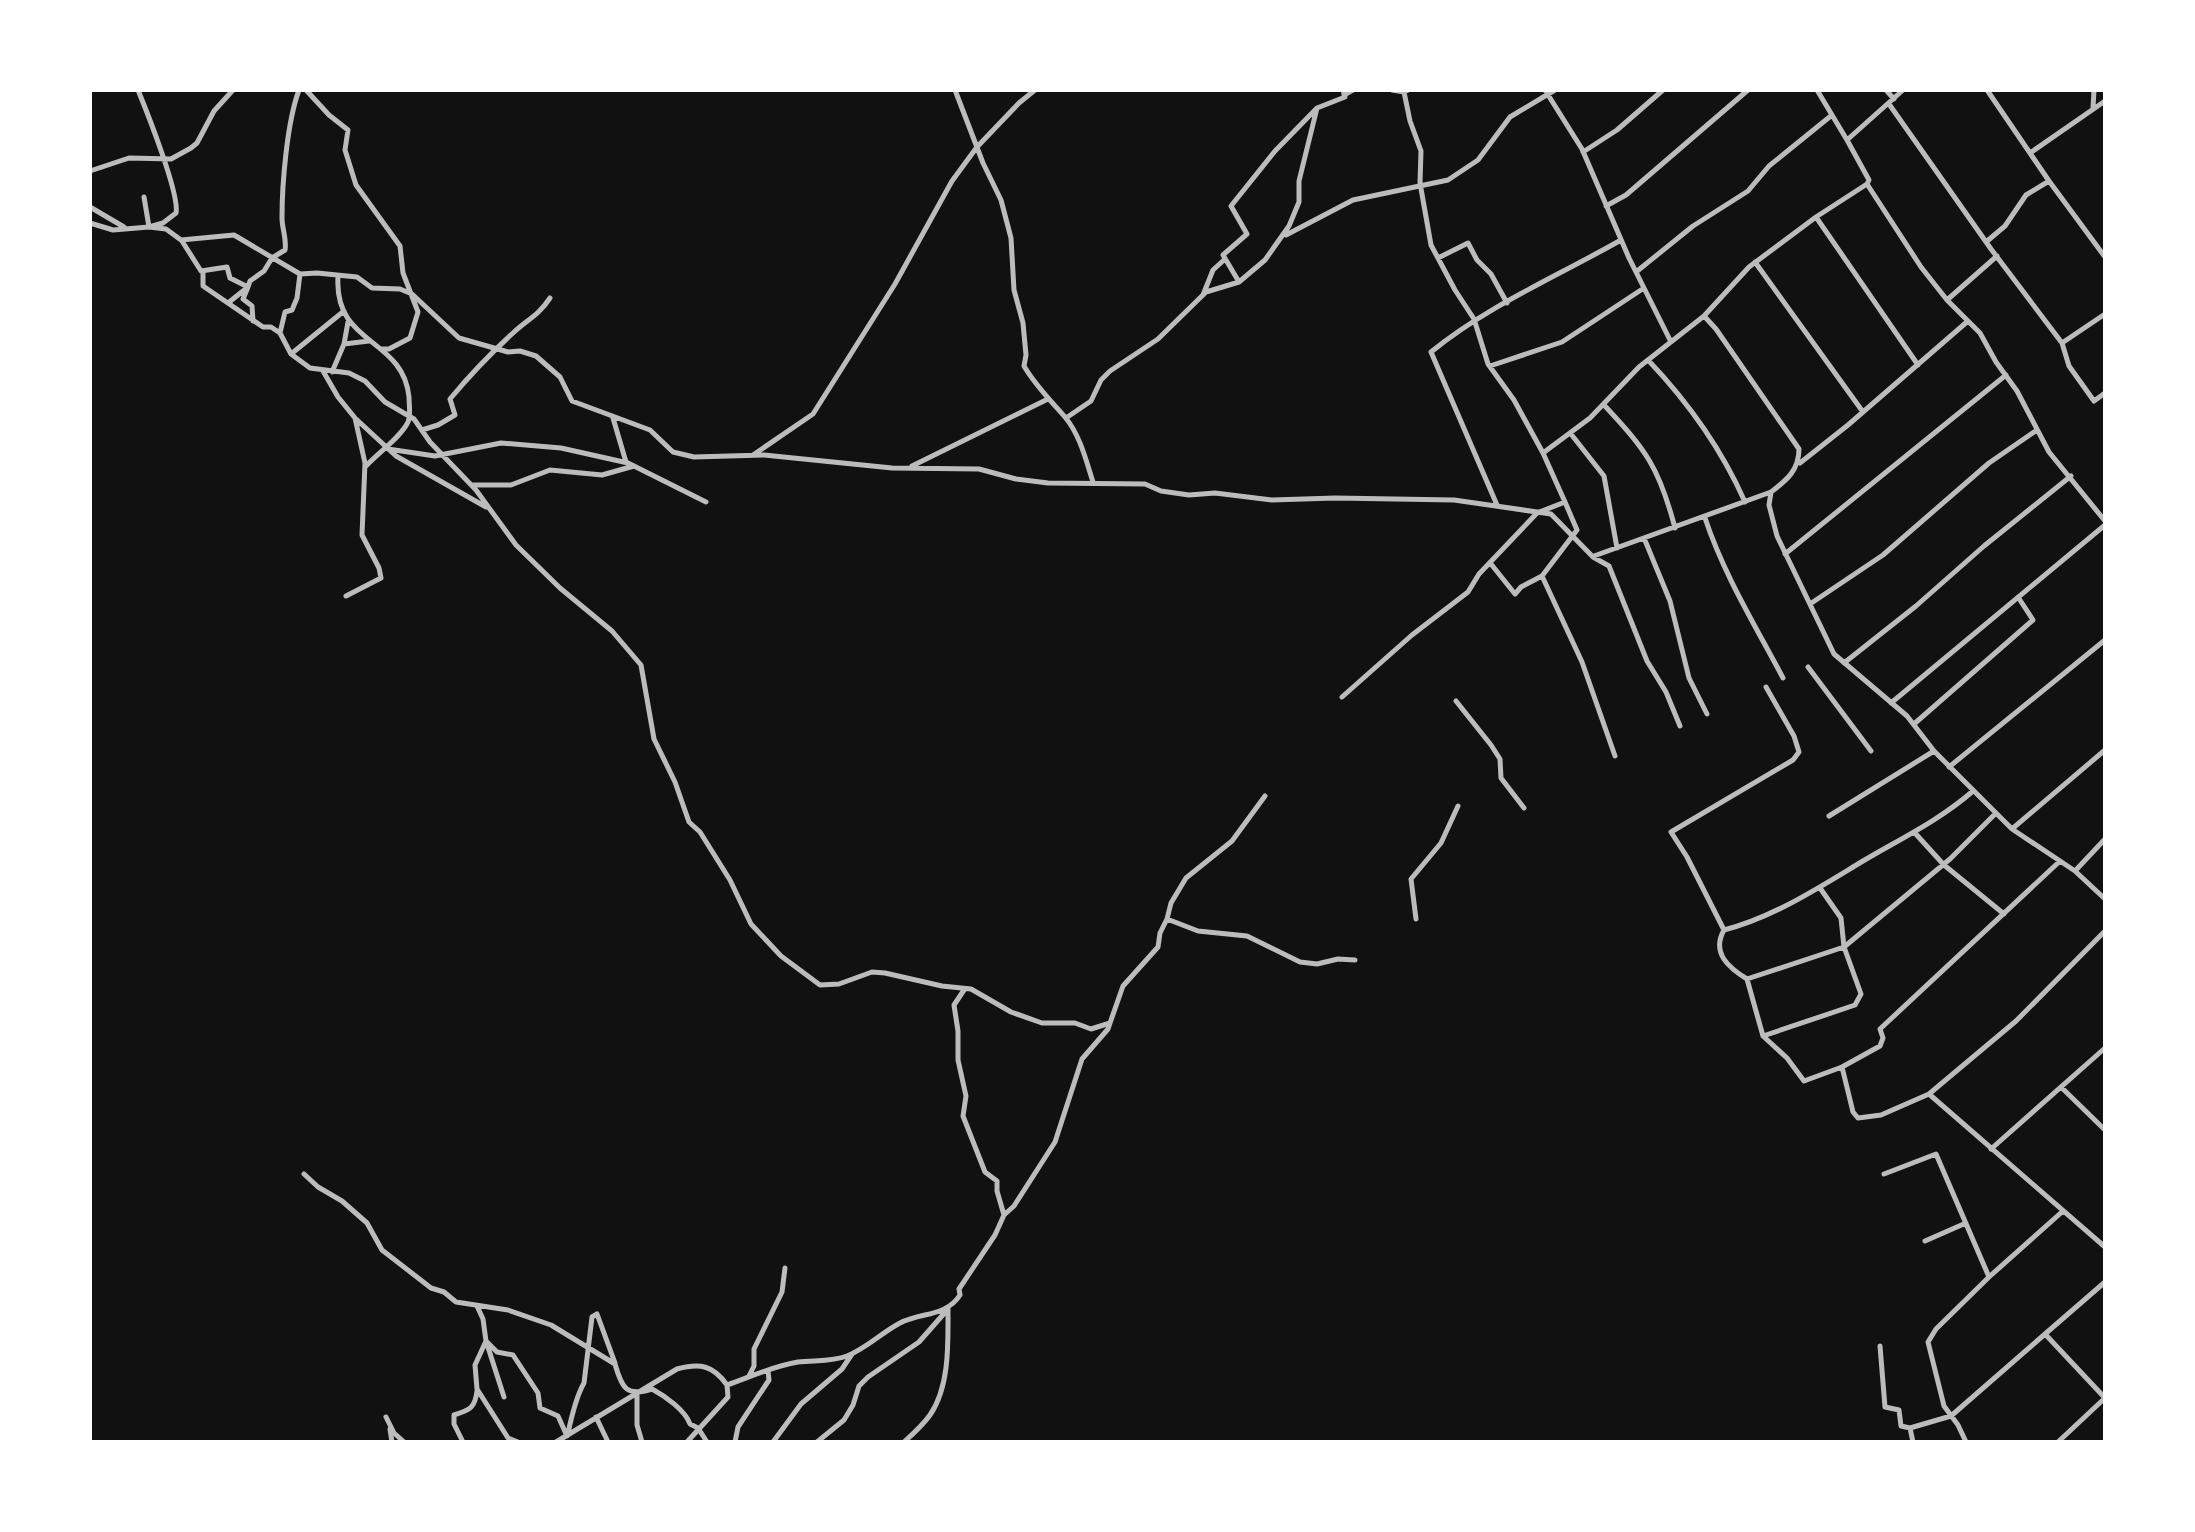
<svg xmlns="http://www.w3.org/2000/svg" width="2195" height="1532" viewBox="0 0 2195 1532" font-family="'Archivo Narrow',sans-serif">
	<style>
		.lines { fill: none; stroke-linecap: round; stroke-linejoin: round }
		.minor { stroke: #bcbcbc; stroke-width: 5 }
	</style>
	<rect width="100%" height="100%" fill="#111"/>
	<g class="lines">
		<path class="minor" d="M138,90C147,112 180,195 176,213L163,223L149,227L144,197
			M306,90L329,115L348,130L345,150L356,185L400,246L403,273L418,312L410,338L389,349H382
			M955,90L983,163L1001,200L1011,238L1014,290L1023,323L1026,355L1024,366C1035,385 1050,400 1065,417C1080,435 1086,460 1093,482
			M1392,90L1404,92L1408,90
			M1545,90L1582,149L1629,258L1671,342
			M1817,90L1847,140
			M1886,90L1894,99
			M1903,90L1847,140L1869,180L1867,184L1816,217L1749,267L1704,316L1716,329L1799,449C1799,470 1787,480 1771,492L1769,505L1777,536L1834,654L1907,716L1934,751L2012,829L2075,871L2105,899
			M1404,92L1410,121L1421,151L1420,183L1431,245L1455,290L1474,319L1488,364L1514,400L1543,453
			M1344,95L1353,90
			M1889,104L1991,249L2062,343L2069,366L2094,401L2105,393
			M2093,108L2094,90
			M1583,152L1617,130L1663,90
			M2030,153L2105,101
			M90,171L129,158L171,159L191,148L197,143L214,111L233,90
			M2049,181L2105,257
			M1867,184L1921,267L1947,300L1980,333L1996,362L2017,391L2049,452L2105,521
			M1606,206L1626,195L1748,90
			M90,207L124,227
			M1816,217L1918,365
			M90,223L113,230L149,227L166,229L181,240L234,235L300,274L317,273L357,277L372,288L400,289L412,294L459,338L508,352L520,351L536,356L560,377L572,401L650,430L673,452L694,457L764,455L892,468L979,469L1016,479L1048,483L1145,484L1161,491L1189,495L1215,493L1272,500L1335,498L1454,500L1551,514L1593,557L1609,566L1647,661L1666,692L1680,726
			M1286,235L1353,200L1448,180L1478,160L1510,117L1555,90
			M182,241L201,271L227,267L230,278L248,287L243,299L252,306L253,321
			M1986,242L2005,226L2026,195L2049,181L1987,90
			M1438,258L1468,243L1477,260L1491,274L1507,303
			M1755,262L1863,412
			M203,271V286L263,327H271L280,333L291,354L310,368L349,373L365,381L385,402L414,419L430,442L476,490L516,545L560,588L612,631L641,665L654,739L675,782L689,822L700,832L730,880L751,924L781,956L820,985L839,984L872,972L885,973L942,986L971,989L1011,1012L1042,1023H1075L1091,1029L1110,1023L1123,986L1158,947L1160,933L1167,919L1171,903L1186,878L1232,841L1265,796
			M1636,272L1693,226L1748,191L1769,166L1832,115
			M338,277C334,346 403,337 409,397C409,405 411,415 408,422C401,437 378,453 366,466
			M1239,282L1223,255L1247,234L1231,206L1275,151L1317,108L1345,97L1343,90
			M1203,295L1213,270L1225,259
			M1947,300L1997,256
			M228,303L248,287L250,281L264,271L272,258L285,250C287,239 282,229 282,218C282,184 287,122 299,90
			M280,333L285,312L292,310L297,298L300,274
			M2062,343L2105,314
			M344,344L348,322
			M291,354L344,311
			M1648,360C1687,401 1722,450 1745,502
			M1490,366L1562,342L1644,288
			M323,371L338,397L355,418L365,463L362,535L379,568L381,578L346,596
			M332,372L344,344L369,341
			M1604,405C1646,450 1659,467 1675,528
			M613,418L626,462
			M1066,418L1091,401L1101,380L1110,371L1158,339L1206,292L1239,282L1265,260L1289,226L1299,202V181L1317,108
			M356,419L396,456L486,507
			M422,430L438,425L455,415L450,399C470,375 490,354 513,333C528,319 538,316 550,298
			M1571,434L1604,476L1617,548
			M388,449L435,456L501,443L561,448L628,463L706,502
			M753,455L813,414L895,284L952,181L977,147L1019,103L1035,90
			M1800,463L1848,425L1968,321
			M912,466L1048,399
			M472,485H511L550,470L602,475L634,466
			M1497,505L1431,352C1487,306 1558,276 1621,240
			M1705,518C1724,575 1755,625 1783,678
			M1644,538L1670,601L1689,678L1707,714
			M1785,554L2006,375
			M1594,556L1771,492
			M1491,564L1515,594L1521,587L1542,576L1577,530L1565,502
			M1542,576L1582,662L1615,756
			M1810,604L1883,555L1989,463L2037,430
			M1844,663L1916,606L1984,546L2071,476
			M1808,667L1871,751
			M1766,687L1794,736L1799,752L1793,760L1671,832L1687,857L1724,930C1774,917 1818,888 1863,861C1900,839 1940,820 1973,791
			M1342,697L1412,635L1468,592L1479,574L1537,513L1565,502L1543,453L1590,418L1639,367L1704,316
			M1456,701L1491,745L1500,759L1501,778L1524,808
			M1891,703L2105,525
			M1914,724L2033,620L2018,597
			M1949,767L2105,640
			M1829,816L1934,751
			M2012,829L2105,750
			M1914,832L1944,865L2004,914
			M2075,871L2105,839
			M1820,888L1841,918L1844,947L1747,979L1763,1036L1787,1058L1804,1081L1842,1067
			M1167,919L1198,931L1247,936L1300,962L1317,964L1338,959L1355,960
			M1416,919L1411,879L1441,843L1458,806
			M1724,930C1711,953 1729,968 1747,979
			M2105,931L2016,1021L1929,1094L2105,1247
			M1763,1036L1855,1005L1861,994L1844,947L1950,859L1996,813
			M2061,1087L2105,1130
			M1929,1094L1881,1115L1858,1118L1853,1112L1842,1067L1880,1046L1883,1038L1880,1029L2060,861
			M1991,1149L2105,1048
			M304,1174L318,1187L342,1201L367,1223L382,1250L431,1288L444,1292L456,1302L508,1310L551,1325L615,1364C622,1389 627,1397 652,1389C665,1396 685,1410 690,1424L698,1428L707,1442
			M1884,1174L1936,1154L1989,1277
			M1004,1215L1014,1206L1055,1142L1082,1059L1108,1029L1110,1023
			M1925,1241L1966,1223
			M2105,1282L2045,1334L2105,1398
			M477,1306L483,1319L486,1341L504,1397
			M1880,1346L1885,1407L1899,1410L1901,1426L1910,1428
			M749,1376L754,1366V1349L782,1292L785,1268
			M637,1393V1425L642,1442
			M386,1417L394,1433L404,1442
			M596,1417L608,1442
			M390,1429L392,1442
			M568,1433C571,1419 577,1395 584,1383L592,1317L597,1314L615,1363
			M463,1442L454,1424V1415C470,1410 475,1408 477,1391
			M518,1442L508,1438L477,1389L475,1365L486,1341L497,1352L513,1355L538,1393L540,1408L558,1416L567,1436
			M556,1442L677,1369C700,1363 713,1365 727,1385C750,1377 773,1366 798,1362C814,1360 832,1362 847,1356C867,1348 881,1333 900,1323C921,1312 946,1317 960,1295L959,1289L995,1235L1004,1215L997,1191V1181L985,1172L963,1116L966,1096L958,1060V1031L954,1005L964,990
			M687,1442L728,1397L727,1385
			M735,1442L738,1427L769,1380L768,1371
			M773,1442L801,1404L842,1369L852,1354
			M817,1442L844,1420L853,1405L859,1386L868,1377L919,1342L948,1309C948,1342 950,1386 930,1415C923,1425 913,1434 904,1442
			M1913,1442L1910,1428L1951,1416L2045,1334
			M1966,1442L1958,1425L1944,1406L1928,1342L1936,1329L1989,1277L2063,1211
			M2058,1442L2105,1398"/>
	</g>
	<rect width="2195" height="1532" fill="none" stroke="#ffffff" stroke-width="184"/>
</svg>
